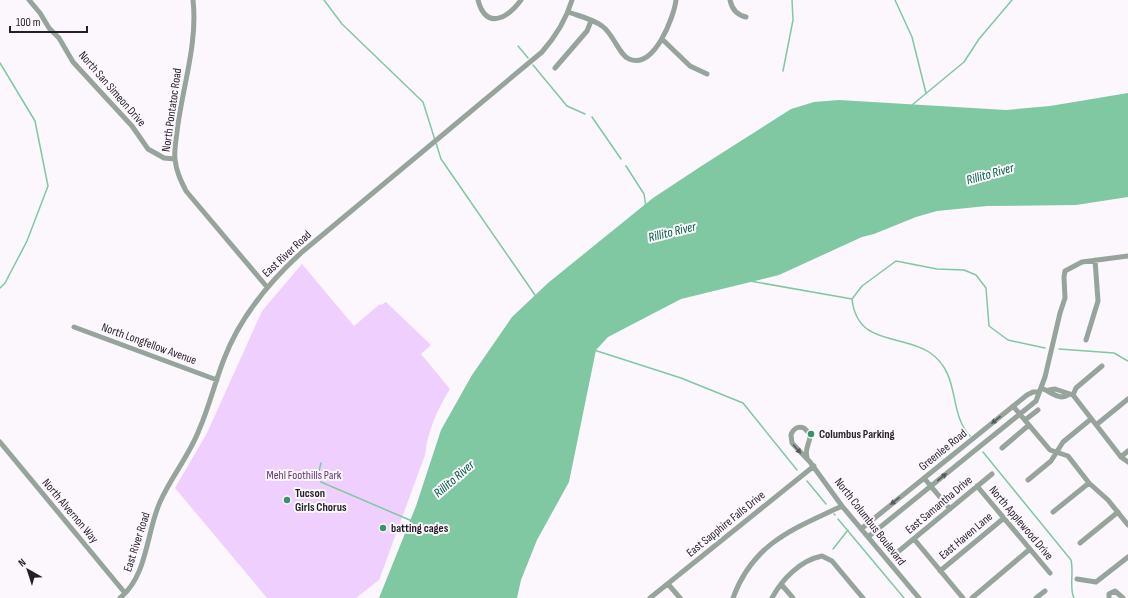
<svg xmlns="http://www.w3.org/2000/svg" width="1128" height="598" viewBox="0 0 1128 598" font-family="'Sofia Sans Condensed',sans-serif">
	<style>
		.green { fill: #efcffd }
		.water { fill: #80c8a2 }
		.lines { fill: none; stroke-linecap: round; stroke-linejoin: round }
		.stream { stroke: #80c8a2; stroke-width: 1.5 }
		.minor { stroke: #96a49c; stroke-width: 5 }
		.oneway { fill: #585a5c }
		.poi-dot { fill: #38936a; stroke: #fbf7fc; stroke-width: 1.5 }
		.labels { text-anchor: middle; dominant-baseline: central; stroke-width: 4; stroke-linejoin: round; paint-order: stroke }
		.street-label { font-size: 12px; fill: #251e28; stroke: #fbf7fc }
		.poi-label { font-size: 12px; font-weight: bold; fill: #251e28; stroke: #fbf7fc; text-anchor: start }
		.park-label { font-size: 12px; fill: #633277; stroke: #fbf7fc }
		.water-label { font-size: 13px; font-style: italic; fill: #00603e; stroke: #fbf7fc }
	</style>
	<rect width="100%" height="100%" fill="#fbf7fc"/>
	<path class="green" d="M302,264L354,326L380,304L381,305L386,302L431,345L421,354L450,389C437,410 428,430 425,455L379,580L356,598H267L175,488L207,433L262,311Z"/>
	<path class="water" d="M1128,93V197L1076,205L987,206L937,211L916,217L874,234L862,237L779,275L681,299L608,337L596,350L569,482L537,540L521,580L517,598H379L416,506L441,430L472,375L512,317L548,283L606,236L653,198L703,165L791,109L814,102L839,100L1006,110L1050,106Z"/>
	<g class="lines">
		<path class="stream" d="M324,0L342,24L423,102L435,140
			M895,0L912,37L926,93
			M518,46L528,58
			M0,63L35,121L48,186L27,241L5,283L0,288
			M533,65L567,106L585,114
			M783,71L793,20L792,0
			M912,105L964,62L979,39L1012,0
			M592,117L621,159
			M436,143L441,159L535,295
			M626,166L644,194L646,207
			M750,281L852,299
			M1059,349L1114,353L1128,361
			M594,350L681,378L743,403L797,470
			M970,436C947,411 962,374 929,352C901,334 857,346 852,299L862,286L896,261L937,269L964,270L976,275L986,288L989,326L1008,340L1045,348
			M983,452L1071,560C1074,572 1069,589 1074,598
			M321,463L319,471L321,482L412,521
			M807,481L826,504
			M834,514L835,515
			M838,519L904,598
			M833,549L848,530"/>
		<path class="minor" d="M29,0L40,13L49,28L59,38L73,62L132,126L148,149L164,158L175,159
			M193,0C198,44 182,88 177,132C176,140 174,151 175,159C176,171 181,181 186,191L267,287
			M478,0C486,30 507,19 521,0
			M730,0C732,10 737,15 746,17
			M568,12C579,16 593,19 602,26C613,33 619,55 629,59C654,70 674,17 676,0
			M662,39L690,66L707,74
			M555,68L587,31L591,21
			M74,327L217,380
			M1086,340L1098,301L1095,260
			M1041,388C1050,391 1059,401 1068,395
			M1049,390L1055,389L1073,395L1121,457L1128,462
			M1073,395L1076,388L1102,366
			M1013,406L1050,450L1068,456L1089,483L1108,500L1128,525
			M1025,420L1038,410
			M1096,425L1128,399
			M0,442L125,593
			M1002,448L1029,425
			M807,457C804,448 811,442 810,434L804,428C798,426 793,429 791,435L792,443L810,462L842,506L919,598
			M1121,457L1128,451
			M924,478L950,509
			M1028,480L1051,461L1063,442L1091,419
			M977,486L1050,573
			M1053,512L1089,483
			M861,529L1027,395L1033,392H1039
			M868,537L1036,401L1045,377L1060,313L1065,298L1064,277L1065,271L1082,262L1128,256
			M914,539L963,598
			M1080,543L1118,512
			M899,551L992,474
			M940,571L1004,518
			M1077,579L1096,582L1128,557
			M668,584L680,598
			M781,584L793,598
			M120,598C148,575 146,533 160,502C171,477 189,456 199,430C209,407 215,382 224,359C240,317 269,282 302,252L542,52C556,36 566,20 572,0
			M650,598L814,466
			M733,598C753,543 793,529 842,506
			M772,598C782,579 801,560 822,556L832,561L863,598
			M972,598L1030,549
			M1036,598L1045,591
			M1109,598V594L1115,591L1123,598"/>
	</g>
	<defs><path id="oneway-solid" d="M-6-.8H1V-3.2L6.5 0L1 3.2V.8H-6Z"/></defs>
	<g class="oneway">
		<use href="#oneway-solid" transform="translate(996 420) rotate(141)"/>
		<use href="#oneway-solid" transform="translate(797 449) rotate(49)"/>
		<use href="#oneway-solid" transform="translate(942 477) rotate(-39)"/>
		<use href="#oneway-solid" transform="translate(895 501) rotate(141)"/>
	</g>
	<g class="poi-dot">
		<circle cx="811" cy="434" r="4"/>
		<circle cx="287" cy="500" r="4"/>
		<circle cx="383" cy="528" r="4"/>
	</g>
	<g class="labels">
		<g class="street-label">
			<text transform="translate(112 89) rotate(49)">North San Simeon Drive</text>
			<text transform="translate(172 110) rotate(-82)">North Pontatoc Road</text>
			<text transform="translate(287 254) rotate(-43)">East River Road</text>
			<text transform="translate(149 344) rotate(20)">North Longfellow Avenue</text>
			<text transform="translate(943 450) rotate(-39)">Greenlee Road</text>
			<text transform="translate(939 505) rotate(-40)">East Samantha Drive</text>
			<text transform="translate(70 511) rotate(50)">North Alvernon Way</text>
			<text transform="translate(870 522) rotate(52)">North Columbus Boulevard</text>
			<text transform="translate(1021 523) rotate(50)">North Applewood Drive</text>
			<text transform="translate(726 524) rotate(-39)">East Sapphire Falls Drive</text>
			<text transform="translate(966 536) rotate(-40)">East Haven Lane</text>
			<text transform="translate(137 542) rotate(-72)">East River Road</text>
		</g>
		<g class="poi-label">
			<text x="819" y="434">Columbus Parking</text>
			<text x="295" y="493">Tucson<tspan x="295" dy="14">Girls Chorus</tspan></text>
			<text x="391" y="528">batting cages</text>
		</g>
		<g class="park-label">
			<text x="304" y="475">Mehl Foothills Park</text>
		</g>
		<g class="water-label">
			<text transform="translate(990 174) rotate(-16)">Rillito River</text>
			<text transform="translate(672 232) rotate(-14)">Rillito River</text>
			<text transform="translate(454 479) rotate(-41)">Rillito River</text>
		</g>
	</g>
	<g transform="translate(28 570) rotate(321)" stroke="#fbf7fc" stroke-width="3" paint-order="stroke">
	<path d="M0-3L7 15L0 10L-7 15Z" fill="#251e28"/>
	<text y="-6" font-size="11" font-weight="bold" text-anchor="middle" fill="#251e28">N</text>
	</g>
	<path d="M10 26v6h77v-6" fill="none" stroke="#251e28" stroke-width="2"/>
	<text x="16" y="26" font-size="12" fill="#251e28" stroke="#fbf7fc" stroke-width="3" paint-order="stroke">100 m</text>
</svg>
